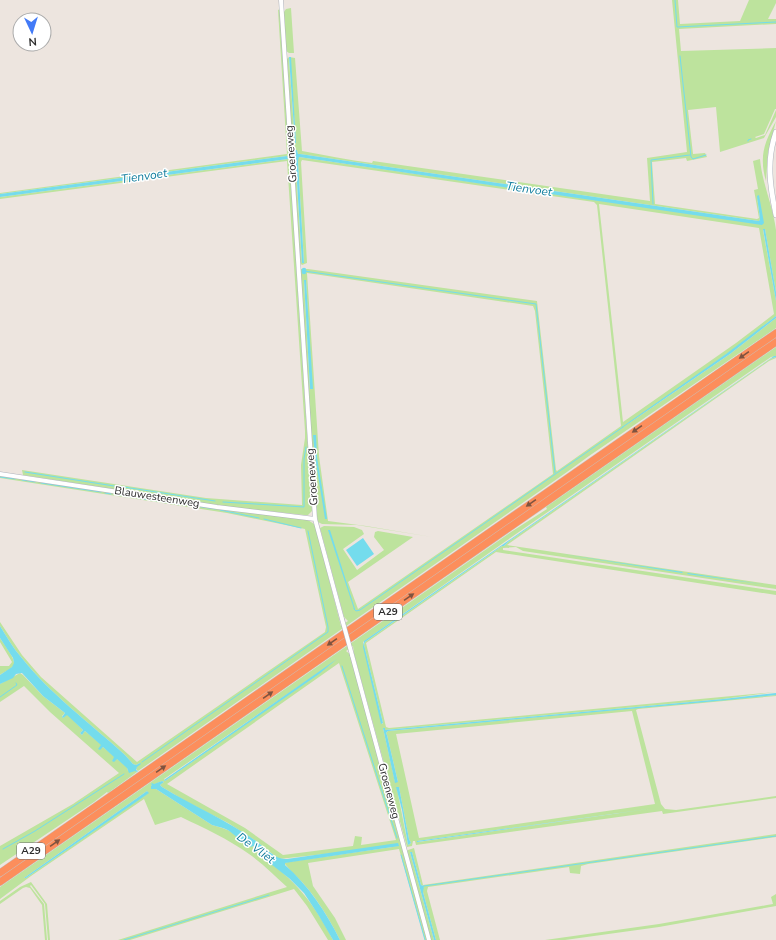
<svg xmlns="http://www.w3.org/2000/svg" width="776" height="940" viewBox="0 0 776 940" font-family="'Nunito Sans',sans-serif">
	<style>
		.green { fill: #bde39d; fill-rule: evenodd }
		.water { fill: #74dced }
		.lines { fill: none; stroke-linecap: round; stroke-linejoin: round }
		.stream { stroke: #74dced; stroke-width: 1 }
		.canal { stroke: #74dced; stroke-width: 4.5 }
		.minor-casing { stroke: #afb3bc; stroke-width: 5 }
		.tertiary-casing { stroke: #afb3bc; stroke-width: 6 }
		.motorway-casing { stroke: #c4c4c4; stroke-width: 8 }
		.minor { stroke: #fff; stroke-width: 4 }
		.tertiary { stroke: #fff; stroke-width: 5 }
		.motorway { stroke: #fc8e5c; stroke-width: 7 }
		.minor-bridge-casing { stroke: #afb3bc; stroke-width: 5; stroke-linecap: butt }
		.minor-bridge { stroke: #fff; stroke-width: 4 }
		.oneway { fill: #7f533f }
		.labels { text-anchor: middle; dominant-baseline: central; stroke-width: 3; stroke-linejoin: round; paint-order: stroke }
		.shield { fill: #fff; stroke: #6b6b6b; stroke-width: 1 }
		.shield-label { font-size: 10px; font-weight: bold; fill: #2c2c2c }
		.street-label { font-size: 11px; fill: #2c2c2c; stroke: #fff }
		.water-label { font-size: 12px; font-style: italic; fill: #107d9d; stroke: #fff }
	</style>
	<rect width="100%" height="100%" fill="#ede5df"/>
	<path class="green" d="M672,0H678L680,24L740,21L749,0H776V3L768,19H776V24L679,29L681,51L776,48V109H775L764,134L755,137L756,138L765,135L776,110V117L764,138L720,152L716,107L688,110L693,154L705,153L707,157L687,161L686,158L652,162L655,204L757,219L759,218L754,190L758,189L753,161L760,159C762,183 773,206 776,230C776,248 776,273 776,292L765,229L763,230L776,301V316L738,346L622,428L730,354L776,318V328L589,456L567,472L138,771L136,769L137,766L140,764V763L136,765L133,764L125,755C90,723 50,694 21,657C13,648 7,637 0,626V622L22,655L41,677L137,762L325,632L326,627L305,529L227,513L0,478V475L308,520L314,524L316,529L341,626L348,621L344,617L320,528L324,526L354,527L362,530L364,534L343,549L357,570L384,550L374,537L375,532L378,531L413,537L348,582L358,609L553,474L535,311L533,306L307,273L319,456L328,521L366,526L432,537L357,525L322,524L318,522L316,510L300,269H308L537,301L556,470L557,471L621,426L597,205L594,202L302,160L301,162L307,263L302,265L300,263L287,59L289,57L295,58L302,151C326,155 348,160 372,163L373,161L650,201L647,158L687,152ZM290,57L296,143H295L289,59ZM297,150L298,154H300L759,221L760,219L757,196L762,224L299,157L298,158V161L304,262L302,263L295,155V151ZM599,204L759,228L774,314L736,343L623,422ZM305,280H306L312,389H310L304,281Z
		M291,8L294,53H289L286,51L284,12L286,9Z
		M280,9L312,511L308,515H304L222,506L23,475L22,470L206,498L302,505L301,465L305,438V431L287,161L0,199V197L288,159L287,156L0,194V193L287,154L278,10Z
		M776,121L768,152L766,181C759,157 764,143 776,121Z
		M776,347V356L771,357L506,541L363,642L382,724L383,723L364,645L365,642L502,546H504L508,542L770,359L776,357V358L769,361L507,545L776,585V589L523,551L516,547L503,548V550L776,591V595L496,552L366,643L386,727L389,728L776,692L723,699L385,730V728H383L395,782H398L387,735L386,733L388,731L776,695V696L638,709L636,710L661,804L665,809L676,810L776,796V798L663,814L662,811L416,845L415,841H413L412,846L407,847L354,654L353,646L346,651L351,655L428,940H425L399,849L308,863L313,886L335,918L346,940H340C331,922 321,905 308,889C301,880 292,873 285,864V863L288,862L399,846L279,859L256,841L228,823L187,802L162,787L160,785L164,782L162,781L151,786V788L156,789L212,825C219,827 227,829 233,833C239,838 245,848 253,846L260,852L262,857C293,877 316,906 333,940H328L307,906L294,889L130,940H118L287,887C275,876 263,864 249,854C228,839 204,828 181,817L155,825L144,799L31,876L0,899V887L511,532L547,509L546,507L559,498ZM337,660L165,781L164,779ZM339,663L396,840L361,845L362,837L355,836L353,846L283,855L245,828L167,784ZM632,711L655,804L419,838L396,734ZM399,787L409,839L411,843L408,845L397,789ZM147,791L148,793L26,878H24ZM655,808L418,842L417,841Z
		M0,638C3,643 16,659 14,665C12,669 4,672 0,675V666H9L12,662L0,642Z
		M20,673L23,675L43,696L65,713L62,716L63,718L67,714L83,730L80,733L82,735L85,731L102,745L99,749L103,747L115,757L112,761L116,758L127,767L128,771L135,770L137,772L108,793L107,792L94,802L0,865V846L73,804L119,773L50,712L24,686L0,702V684Z
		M776,834V837L588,864L581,866L580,874L570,873L569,867L428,887L427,891L440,940H436L423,892V888L424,886L421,885L412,852H410L434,940H431L407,851L408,850L414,848L423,885Z
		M31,882L47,904L50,940H48L45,904L31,885L30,886L44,904L47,940H45L42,905L30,888L26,887L23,888L0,904V901L20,887Z
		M776,894V906L659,927L565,940H545L659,924L767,905L773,904L771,897Z"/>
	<path class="water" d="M289,57H291L296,143H295Z
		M295,150H297L298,154H300L759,221L760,219L757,196L759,195L764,223L762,225L299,157L298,161L304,263H302Z
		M287,156L288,159L0,197V194Z
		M763,229H765L776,292V301Z
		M304,280H306L313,389H310Z
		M776,316V318L730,354L622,428V427L726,354Z
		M774,356H776V357L770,359L508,542L504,546H502L365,642L364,645L383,723L381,724L363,647L364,641Z
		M313,435H316L317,457L327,519H325L315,456Z
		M328,530H330L355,609H354Z
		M363,538L374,554L357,566L346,550Z
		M561,554L683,572L682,573Z
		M688,573L774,586L687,574Z
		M0,626C7,637 13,648 21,657C50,694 90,723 125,755L133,764L136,765L140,763L141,764L137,767L136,770L138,771L137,772L135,771L129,773L127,768L117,759L114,762L112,761L114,757L103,747L100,750L98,749L101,745L85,731L82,735L80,733L83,730L67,715L63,718L62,717L65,713L43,696L22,673L16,674L13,678L0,684V675L12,667L14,663L13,658L0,638Z
		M337,659L319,674L165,781L164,780Z
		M776,693V695L728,700L388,731L386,733L387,735L398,782L395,783L383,728H385V730L723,699Z
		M162,781L164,782L160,785L162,787C193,806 227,820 256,841C266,848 275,860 287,859L398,843L399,846L285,863V865C309,886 326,912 340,940H333L319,916L304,893L290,879L262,857L260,852L253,846L251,847C242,844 239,839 233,834C227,828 219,827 212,825L156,789H151V786L152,785L151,784L152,783L154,784Z
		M396,787H399L409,839L411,843L408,845L402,810Z
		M147,791L149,793L26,878H24Z
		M655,808L417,842V841Z
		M410,852H412L421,885L424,886L423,892L436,940H434Z"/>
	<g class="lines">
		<path class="stream" d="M675,0L677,27L776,22
			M680,56L691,157L693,159L706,155
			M748,141V140L751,139
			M653,204L651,160L690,155
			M304,271L536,304L555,473
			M25,472L114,486
			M0,477L15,479
			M22,480L35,482
			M41,483L101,492
			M117,486L215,501
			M105,493L111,494
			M116,494L133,497
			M138,498L185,505
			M223,502L304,507V459L306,447
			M190,505L215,509
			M220,510L259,518
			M264,519L301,528
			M354,609L356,611L360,610L623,427
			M342,666L397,838
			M0,697L17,685L16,683
			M142,762L328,632V627L308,531
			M3,849L35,831L124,774
			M401,855L425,940
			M424,886L776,836
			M124,940L269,895"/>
		<path class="canal" d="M304,270V272"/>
		<g class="minor-casing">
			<path id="minor" d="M281,0L315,519L342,619
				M0,474L217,507L315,519
				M352,655L429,940"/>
		</g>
		<g class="tertiary-casing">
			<path id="tertiary" d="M776,132C766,160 770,187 776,215"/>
		</g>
		<g class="motorway-casing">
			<path id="motorway" d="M0,873L776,333
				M0,882L776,342"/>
		</g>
		<use href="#minor" class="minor"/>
		<use href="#tertiary" class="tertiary"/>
		<use href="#motorway" class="motorway"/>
		<g class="minor-bridge-casing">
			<path id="minor-bridge" d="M342,619L352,655"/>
		</g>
		<use href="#minor-bridge" class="minor-bridge"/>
	</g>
	<defs><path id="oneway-solid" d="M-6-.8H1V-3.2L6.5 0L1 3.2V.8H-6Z"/></defs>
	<g class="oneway">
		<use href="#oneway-solid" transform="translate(744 355) rotate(145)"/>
		<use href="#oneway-solid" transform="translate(637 429) rotate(145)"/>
		<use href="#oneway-solid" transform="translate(531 503) rotate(145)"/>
		<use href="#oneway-solid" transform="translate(409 597) rotate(-34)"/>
		<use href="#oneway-solid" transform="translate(332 642) rotate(145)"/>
		<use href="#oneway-solid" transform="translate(268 695) rotate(-35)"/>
		<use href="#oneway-solid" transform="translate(161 769) rotate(-35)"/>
		<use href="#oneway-solid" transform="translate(55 843) rotate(-35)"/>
	</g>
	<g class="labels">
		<g class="shield">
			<rect x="374" y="604" width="28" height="16" rx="3"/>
			<rect x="17" y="843" width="28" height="16" rx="3"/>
		</g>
		<g class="shield-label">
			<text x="388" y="612">A29</text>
			<text x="31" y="851">A29</text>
		</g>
		<g class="street-label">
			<text transform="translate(291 154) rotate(-94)">Groeneweg</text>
			<text transform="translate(312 477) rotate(-94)">Groeneweg</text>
			<text transform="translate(157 497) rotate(9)">Blauwesteenweg</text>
			<text transform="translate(389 791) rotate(75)">Groeneweg</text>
		</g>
		<g class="water-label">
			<text transform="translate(144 176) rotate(-8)">Tienvoet</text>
			<text transform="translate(529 189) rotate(8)">Tienvoet</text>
			<text transform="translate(256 848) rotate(36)">De Vliet</text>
		</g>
	</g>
	<g transform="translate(32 32) rotate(176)"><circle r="19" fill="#ffffff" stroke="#ababab"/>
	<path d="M0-3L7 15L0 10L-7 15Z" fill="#427af7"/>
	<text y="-6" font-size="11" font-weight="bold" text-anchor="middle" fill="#2c2c2c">N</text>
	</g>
</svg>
